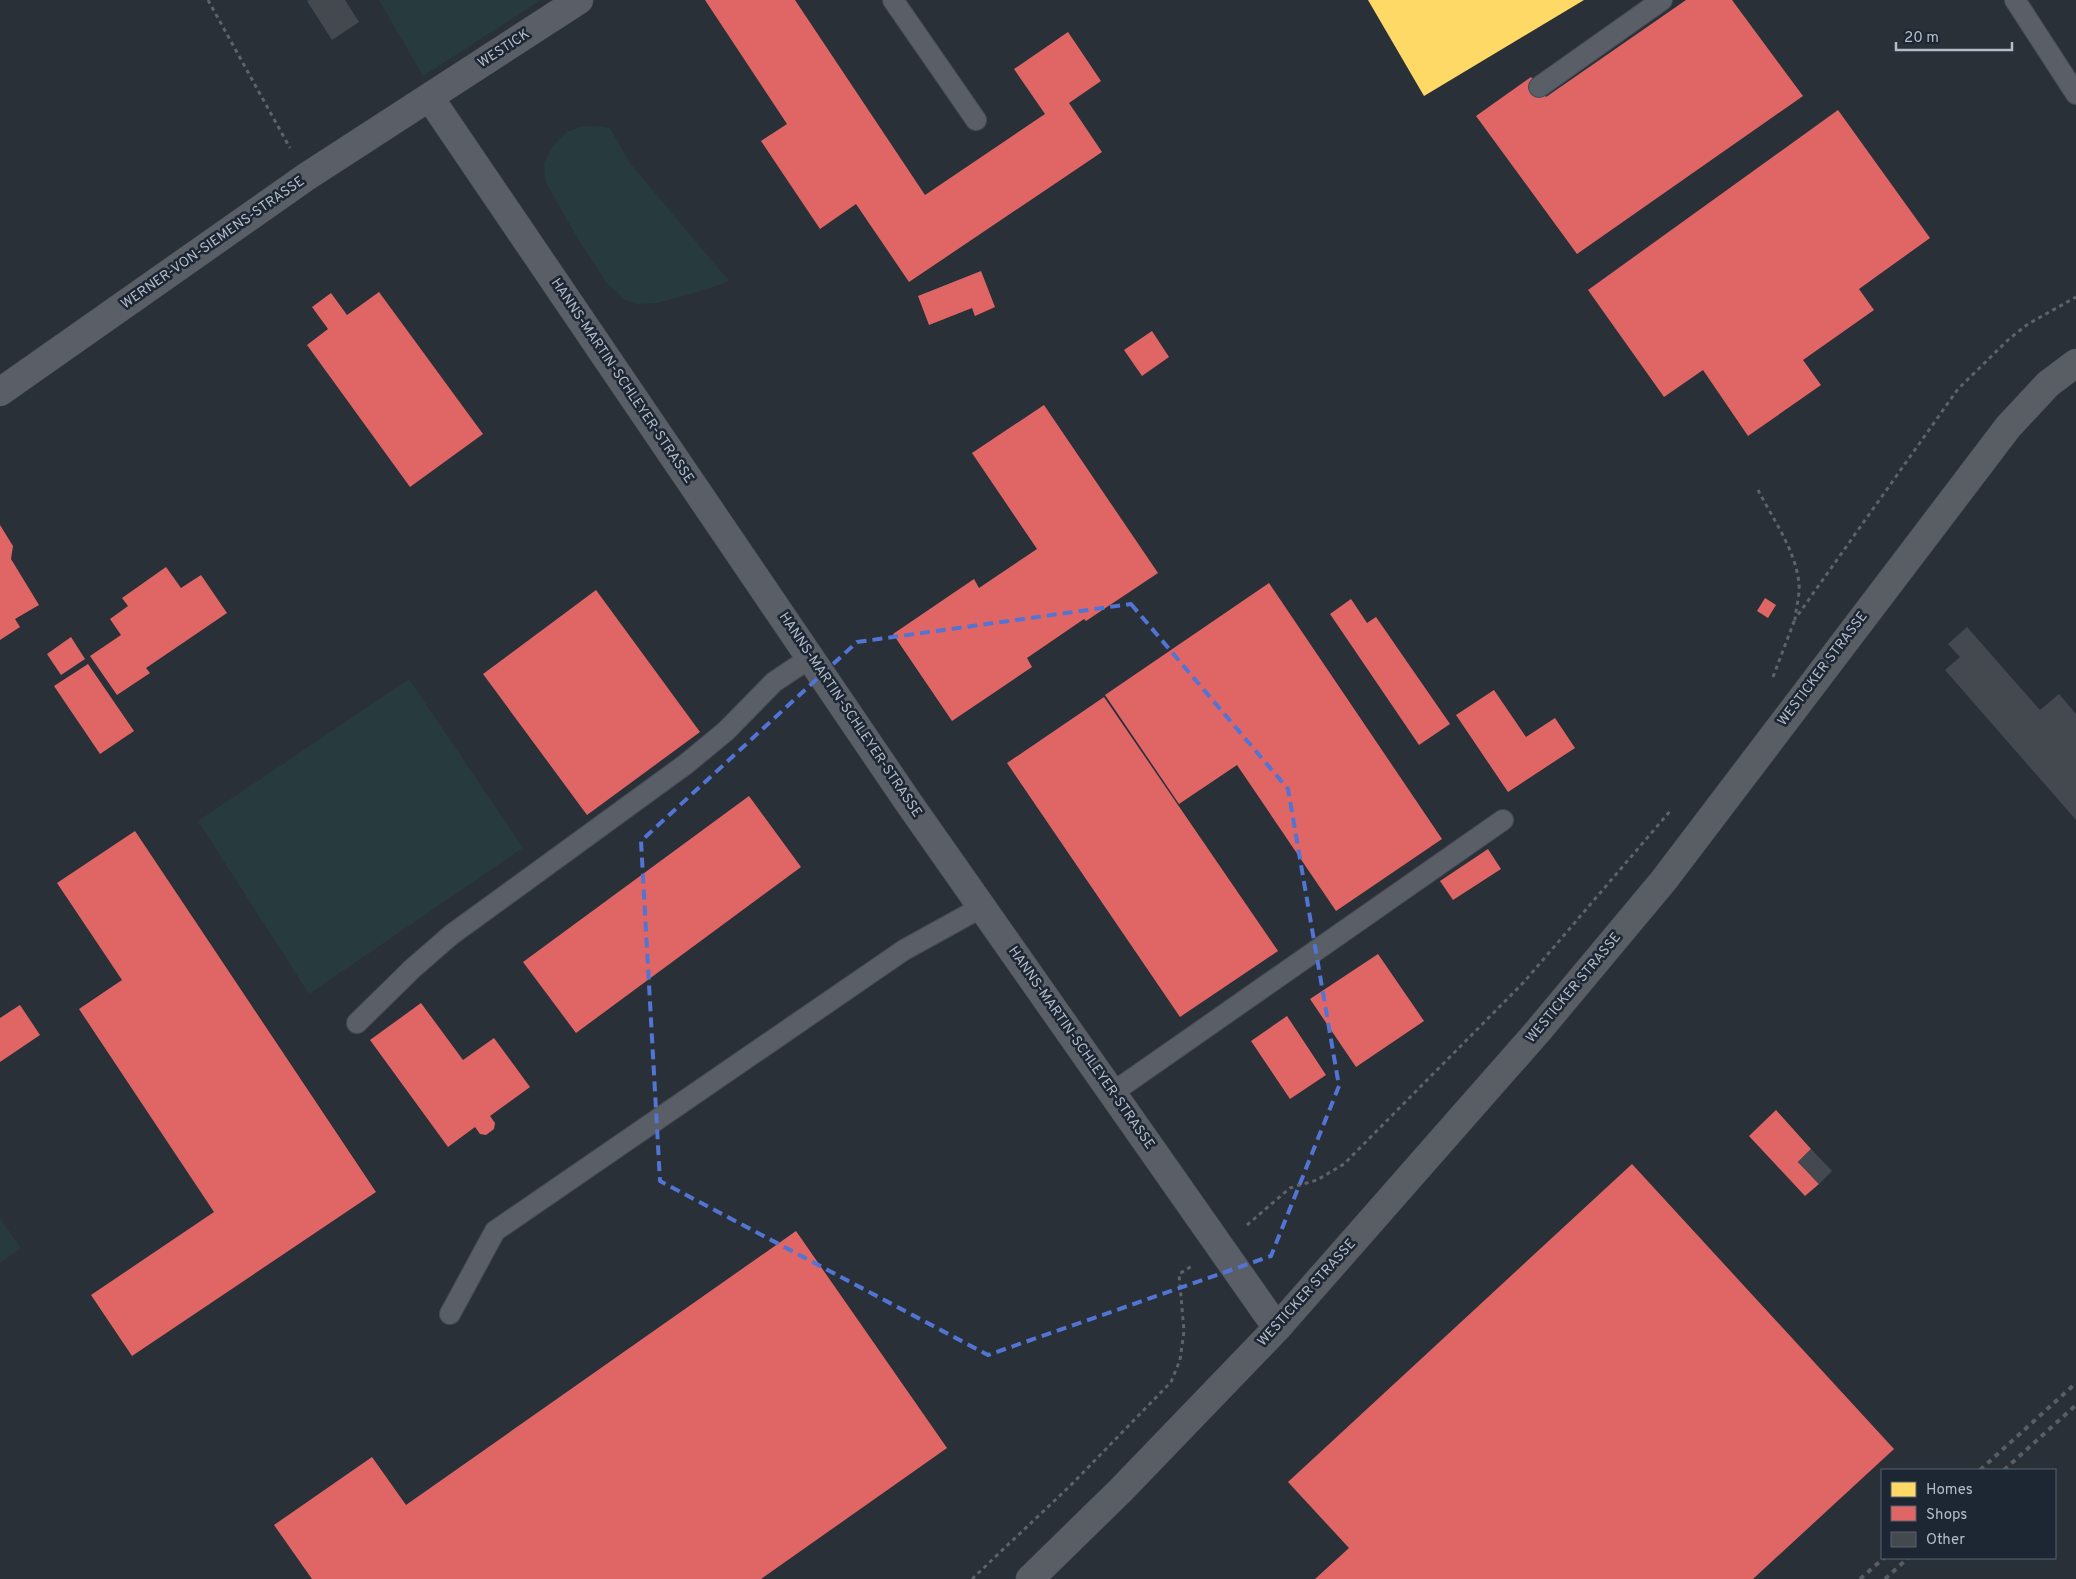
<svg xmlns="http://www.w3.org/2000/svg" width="2076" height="1579" viewBox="0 0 2076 1579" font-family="Overpass,sans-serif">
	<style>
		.green { fill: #273a3e }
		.homes { fill: #ffd966 }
		.shops { fill: #e06666 }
		.building { fill: #444950 }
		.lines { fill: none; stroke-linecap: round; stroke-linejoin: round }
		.lane-casing { stroke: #484c53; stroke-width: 22 }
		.street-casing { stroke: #484c53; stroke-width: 29 }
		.secondary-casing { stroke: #484c53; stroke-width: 29 }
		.path { stroke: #5d636a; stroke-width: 3; stroke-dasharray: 4 4; stroke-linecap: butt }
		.lane { stroke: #5a5e66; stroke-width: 20 }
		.street { stroke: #5a5e66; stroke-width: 28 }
		.secondary { stroke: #595d64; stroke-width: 28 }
		.rail { stroke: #595d64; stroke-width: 4; stroke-dasharray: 5 5; stroke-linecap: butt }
		.marked { fill: none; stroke: #5274d3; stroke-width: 4; stroke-dasharray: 10 6; stroke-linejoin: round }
		.labels { text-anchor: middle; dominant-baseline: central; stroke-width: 5; stroke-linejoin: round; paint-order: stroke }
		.street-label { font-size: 14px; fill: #b4bcc9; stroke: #1d2633 }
	</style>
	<rect width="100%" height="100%" fill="#2a3038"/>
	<path class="green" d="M379,0H541L423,76Z
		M598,126L610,128L629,162L729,281L708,289L657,303L638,304L625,300L606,282L578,239L545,181L544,163L553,146L567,132L580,127Z
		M409,679L523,848L309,994L198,821Z
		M0,1218L21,1248L0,1263Z"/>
	<path class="homes" d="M1368,0H1584L1424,96Z"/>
	<path class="shops" d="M705,0H795L925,195L1045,114L1014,69L1068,32L1101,81L1069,103L1102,152L909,282L856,204L820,229L761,141L787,124Z
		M1686,0H1732L1803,96L1577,254L1476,116L1531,77L1546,97Z
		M1838,110L1930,238L1859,289L1874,310L1803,360L1821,385L1748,436L1703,370L1664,397L1588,290Z
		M981,271L995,307L975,316L972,308L929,325L918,296Z
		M379,292L483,434L410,487L307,345L328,329L312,307L331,293L347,315Z
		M1152,331L1169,357L1142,376L1124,350Z
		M1044,405L1158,573L1086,621L1084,619L1027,658L1032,667L952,721L893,634L974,579L979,588L1037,549L972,453Z
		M0,525L13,546L11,559L39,605L15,619L20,627L0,640Z
		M166,567L181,588L201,575L227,613L146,668L150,673L117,695L90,656L121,635L110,619L128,606L122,598Z
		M1269,583L1442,839L1336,911L1237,765L1179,804L1105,695Z
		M596,590L700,732L587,815L483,674Z
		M1765,598L1776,605L1768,618L1757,611Z
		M1351,599L1367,623L1376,617L1450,724L1419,745L1330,614Z
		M71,637L85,659L61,675L47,654Z
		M88,664L134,731L100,754L54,686Z
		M1494,690L1526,737L1555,718L1575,748L1508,792L1456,715Z
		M1104,697L1278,951L1180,1017L1007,763Z
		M749,796L801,867L576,1033L523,962Z
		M135,831L376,1192L132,1356L91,1295L214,1212L79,1009L122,980L57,883Z
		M1488,849L1501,869L1453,900L1440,881Z
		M1378,954L1424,1021L1356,1067L1310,999Z
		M421,1003L463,1060L494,1038L530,1087L490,1116L495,1123L494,1129L486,1135L480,1134L475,1127L448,1147L370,1040Z
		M20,1005L40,1035L0,1062V1018Z
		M1287,1016L1326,1075L1290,1099L1251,1041Z
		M1776,1110L1811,1149L1798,1162L1819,1184L1805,1196L1749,1136Z
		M1632,1164L1894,1449L1753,1579H1315L1349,1548L1288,1482Z
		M796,1231L947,1448L761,1579H312L274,1525L372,1457L406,1505Z"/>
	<path class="building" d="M309,0H345L359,22L332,40L307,1Z
		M1967,627L2040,710L2059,694L2076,714V820L1945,670L1960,657L1948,644Z
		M1811,1149L1832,1171L1819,1184L1798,1162Z"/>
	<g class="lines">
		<g class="lane-casing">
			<path id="lane" d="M893,0L976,120
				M2015,0L2076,94
				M1539,87L1662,0
				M357,1023L412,969L451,935L686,764L726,731L774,682L810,658
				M1112,1093L1503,820
				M450,1314L495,1231L904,950L982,907"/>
		</g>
		<g class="street-casing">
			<path id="street" d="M430,98L906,799L1277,1328
				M0,392L306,177L579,0"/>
		</g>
		<g class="secondary-casing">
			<path id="secondary" d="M1030,1579L1121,1490L1277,1328L1538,1031L1664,880L2008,427L2048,384L2076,363"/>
		</g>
		<path class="path" d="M208,0L290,148
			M1758,490C1773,519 1796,551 1799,584C1800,595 1796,608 1795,619L1958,389L2009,339L2028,324L2076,297
			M1773,677L1795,619
			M1247,1225L1290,1188L1317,1180L1344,1164L1524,982L1671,810
			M972,1579L1071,1485L1171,1382L1180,1360L1184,1331L1179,1274L1192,1266"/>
		<use href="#lane" class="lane"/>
		<use href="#street" class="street"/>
		<use href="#secondary" class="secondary"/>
		<path class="rail" d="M1980,1470L2076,1383
			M2004,1470L2076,1405
			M1860,1579L1884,1558
			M1885,1579L1908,1558"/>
	</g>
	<path class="marked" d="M1131,604L1288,789L1339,1086L1271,1256L988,1355L660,1181L641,841L857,642Z"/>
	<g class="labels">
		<g class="street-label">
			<text transform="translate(504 49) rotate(-33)">WESTICK</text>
			<text transform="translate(213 243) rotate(-35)">WERNER-VON-SIEMENS-STRASSE</text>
			<text transform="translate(622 381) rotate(56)">HANNS-MARTIN-SCHLEYER-STRASSE</text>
			<text transform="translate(1823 669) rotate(-53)">WESTICKER STRASSE</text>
			<text transform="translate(850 715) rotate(56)">HANNS-MARTIN-SCHLEYER-STRASSE</text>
			<text transform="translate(1574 988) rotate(-50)">WESTICKER STRASSE</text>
			<text transform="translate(1081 1048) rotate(55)">HANNS-MARTIN-SCHLEYER-STRASSE</text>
			<text transform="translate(1307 1293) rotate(-48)">WESTICKER STRASSE</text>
		</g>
	</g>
	<rect x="1881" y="1469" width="175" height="90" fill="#1d2633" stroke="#59626f"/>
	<rect x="1891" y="1482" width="25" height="15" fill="#ffd966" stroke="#59626f"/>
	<text x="1926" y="1494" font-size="15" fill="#b4bcc9">Homes</text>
	<rect x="1891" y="1506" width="25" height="15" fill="#e06666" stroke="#59626f"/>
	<text x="1926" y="1519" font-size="15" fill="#b4bcc9">Shops</text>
	<rect x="1891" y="1532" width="25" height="15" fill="#444950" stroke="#59626f"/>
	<text x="1926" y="1544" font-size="15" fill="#b4bcc9">Other</text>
	<path d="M1896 42v8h116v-8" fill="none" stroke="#b4bcc9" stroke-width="2.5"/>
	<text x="1904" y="42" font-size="15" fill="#b4bcc9" stroke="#1d2633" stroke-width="4" paint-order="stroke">20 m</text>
</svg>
